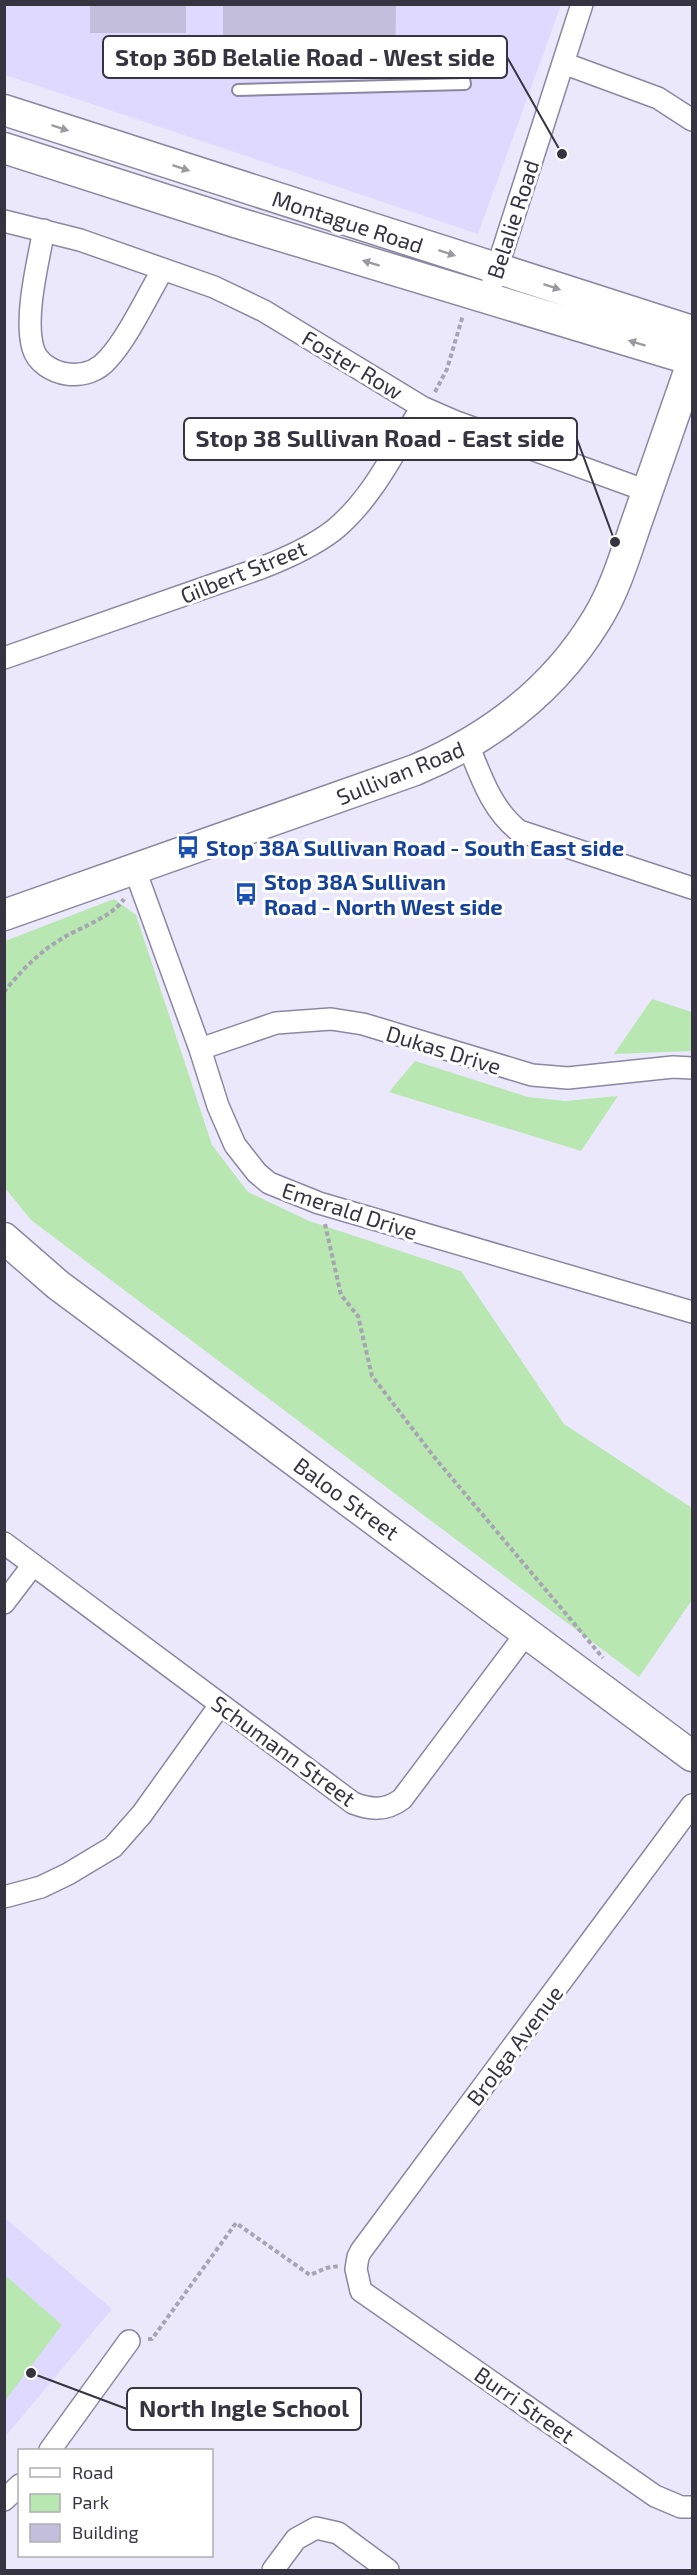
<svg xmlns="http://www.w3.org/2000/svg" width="697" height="2575" viewBox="0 0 697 2575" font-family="'Exo 2',sans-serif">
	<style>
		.built { fill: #dfd9ff }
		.green { fill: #b8e7b2 }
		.building { fill: #c2bedb }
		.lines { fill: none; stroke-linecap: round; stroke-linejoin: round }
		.lane-casing { stroke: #8b87a2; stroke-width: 14 }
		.street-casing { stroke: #8b87a2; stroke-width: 24 }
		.secondary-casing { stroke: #8b87a2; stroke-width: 33 }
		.path { stroke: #a7a4b4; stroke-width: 4; stroke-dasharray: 4.5 3; stroke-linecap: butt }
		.lane { stroke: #fff; stroke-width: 10 }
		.street { stroke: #fff; stroke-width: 21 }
		.secondary { stroke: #fff; stroke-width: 30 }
		.oneway { fill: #9a9aa0 }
		.labels { text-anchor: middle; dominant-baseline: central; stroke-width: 6; stroke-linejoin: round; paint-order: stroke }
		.street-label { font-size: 22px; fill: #363440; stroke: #fff }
		.transit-label { font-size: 22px; font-weight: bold; fill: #164399; stroke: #fff; text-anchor: start }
		.leader { fill: none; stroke: #363440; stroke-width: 2 }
		.callout-dot { fill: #363440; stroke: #fff; stroke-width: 2 }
		.callout { fill: #fff; stroke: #363440; stroke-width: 2 }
		.callout-label { font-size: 24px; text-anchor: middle; font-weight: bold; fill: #363440 }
	</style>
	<rect width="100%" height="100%" fill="#ebe8fb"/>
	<path class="built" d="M5,5H561L478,234L5,75Z
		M5,2218L112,2309L5,2437Z"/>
	<path class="green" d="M114,899L136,915L212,1145L248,1192L309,1221L461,1271L564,1424L692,1508V1600L639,1677L31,1220L5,1188V941Z
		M652,999L692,1012V1051L614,1054Z
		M415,1061L528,1097L565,1101L618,1096L581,1151L389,1092Z
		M5,2275L62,2325L5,2401Z"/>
	<path class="building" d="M90,4H186V33H90Z
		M223,4H396L395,71L332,70L333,37L223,36Z"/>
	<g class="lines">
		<g class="lane-casing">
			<path id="lane" d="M238,90L465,84L461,66"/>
		</g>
		<g class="street-casing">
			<path id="street" d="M563,63L658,98L692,120
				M4,221L80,240L214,287L264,311L422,407L454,421L647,491
				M44,230C38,261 24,318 33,348C37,363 53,372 67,374C83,376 98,371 108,359C127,339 148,295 163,269
				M493,281L582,4
				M4,658L261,568C287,558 312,547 334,530C373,498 396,448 422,407
				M468,745C481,776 491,809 519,831L692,888
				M135,870L200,1049L218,1106L235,1145L257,1173L269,1183L319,1203L692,1312
				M200,1049L276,1023L331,1019L363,1024L532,1075L568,1078L673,1067L692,1068
				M4,1543L353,1803C371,1810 386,1811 402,1799L528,1631
				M4,1603L33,1565
				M692,1805L361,2251L358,2257L356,2269L361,2291L655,2496L681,2507H692
				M4,1897L41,1887L68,1874L113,1847L142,1814L220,1705
				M50,2450L129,2341
				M4,2500L20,2485
				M273,2570L296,2539L316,2528L338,2533L388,2570"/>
		</g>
		<g class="secondary-casing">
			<path id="secondary" d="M4,110L692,331
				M4,148L235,222L692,360
				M4,915L415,770C491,738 554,690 597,619C616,588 626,552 638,518C656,466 674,415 692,363
				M4,1238L58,1285L692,1756"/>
		</g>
		<path class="path" d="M435,392L447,369L463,315
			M4,992C19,973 37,954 58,941C79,927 110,919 124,899
			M325,1224L341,1295L358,1316L372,1376L435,1458L603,1658
			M148,2339H152L236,2223L310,2275L326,2268L339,2266"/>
		<use href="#lane" class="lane"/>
		<use href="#street" class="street"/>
		<use href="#secondary" class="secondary"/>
	</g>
	<defs><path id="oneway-solid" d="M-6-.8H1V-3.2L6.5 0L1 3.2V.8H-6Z" transform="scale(1.5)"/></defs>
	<g class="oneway">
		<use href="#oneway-solid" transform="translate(60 128) rotate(18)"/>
		<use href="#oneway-solid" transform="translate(181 168) rotate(18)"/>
		<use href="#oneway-solid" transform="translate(447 253) rotate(18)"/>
		<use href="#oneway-solid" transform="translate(371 263) rotate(-163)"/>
		<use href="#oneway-solid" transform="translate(552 287) rotate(18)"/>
		<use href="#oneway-solid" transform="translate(637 343) rotate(-163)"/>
	</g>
	<defs>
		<g id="bus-bare" transform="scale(1.8)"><path d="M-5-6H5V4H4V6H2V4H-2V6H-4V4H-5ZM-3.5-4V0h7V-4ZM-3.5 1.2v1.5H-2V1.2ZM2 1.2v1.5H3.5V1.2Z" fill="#1a4fb4" stroke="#fff" stroke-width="2.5" paint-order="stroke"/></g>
	</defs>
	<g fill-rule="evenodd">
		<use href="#bus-bare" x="188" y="847"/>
		<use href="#bus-bare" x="246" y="894"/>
	</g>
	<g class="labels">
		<g class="street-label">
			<text transform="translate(512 219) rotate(-72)">Belalie Road</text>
			<text transform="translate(348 221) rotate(18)">Montague Road</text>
			<text transform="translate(353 364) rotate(31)">Foster Row</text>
			<text transform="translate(243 571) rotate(-22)">Gilbert Street</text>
			<text transform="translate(400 772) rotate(-22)">Sullivan Road</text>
			<text transform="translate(444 1049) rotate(17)">Dukas Drive</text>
			<text transform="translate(350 1210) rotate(18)">Emerald Drive</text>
			<text transform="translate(347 1498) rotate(36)">Baloo Street</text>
			<text transform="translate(284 1750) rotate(36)">Schumann Street</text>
			<text transform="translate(514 2045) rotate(-53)">Brolga Avenue</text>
			<text transform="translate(525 2404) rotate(35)">Burri Street</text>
		</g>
		<g class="transit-label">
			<text x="206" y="847">Stop 38A Sullivan Road - South East side</text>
			<text x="264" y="881">Stop 38A Sullivan<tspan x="264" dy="25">Road - North West side</tspan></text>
		</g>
	</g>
	<path class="leader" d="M562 154L507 57M615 542L577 439M31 2373L127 2409"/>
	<g class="callout-dot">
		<circle cx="562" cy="154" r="6"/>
		<circle cx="615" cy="542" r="6"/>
		<circle cx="31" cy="2373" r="6"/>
	</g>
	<g class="callout">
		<rect x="103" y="36" width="404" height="42" rx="6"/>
		<rect x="184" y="418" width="393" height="42" rx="6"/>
		<rect x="127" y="2388" width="234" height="42" rx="6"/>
	</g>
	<g class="callout-label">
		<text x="305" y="66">Stop 36D Belalie Road - West side</text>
		<text x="380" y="447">Stop 38 Sullivan Road - East side</text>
		<text x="244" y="2417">North Ingle School</text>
	</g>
	<rect width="697" height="2575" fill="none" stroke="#363440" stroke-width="12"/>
	<rect x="18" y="2449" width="195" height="108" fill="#ffffff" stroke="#afaeb3" stroke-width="1.5"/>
	<rect x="30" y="2468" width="30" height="9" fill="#ffffff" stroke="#afaeb3" stroke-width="1.5"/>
	<text x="72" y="2479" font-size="18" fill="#363440">Road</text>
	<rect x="30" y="2494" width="30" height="18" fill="#b8e7b2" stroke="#afaeb3" stroke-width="1.5"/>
	<text x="72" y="2509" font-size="18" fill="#363440">Park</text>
	<rect x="30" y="2524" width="30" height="18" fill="#c2bedb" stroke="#afaeb3" stroke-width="1.5"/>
	<text x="72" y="2539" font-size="18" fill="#363440">Building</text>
</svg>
